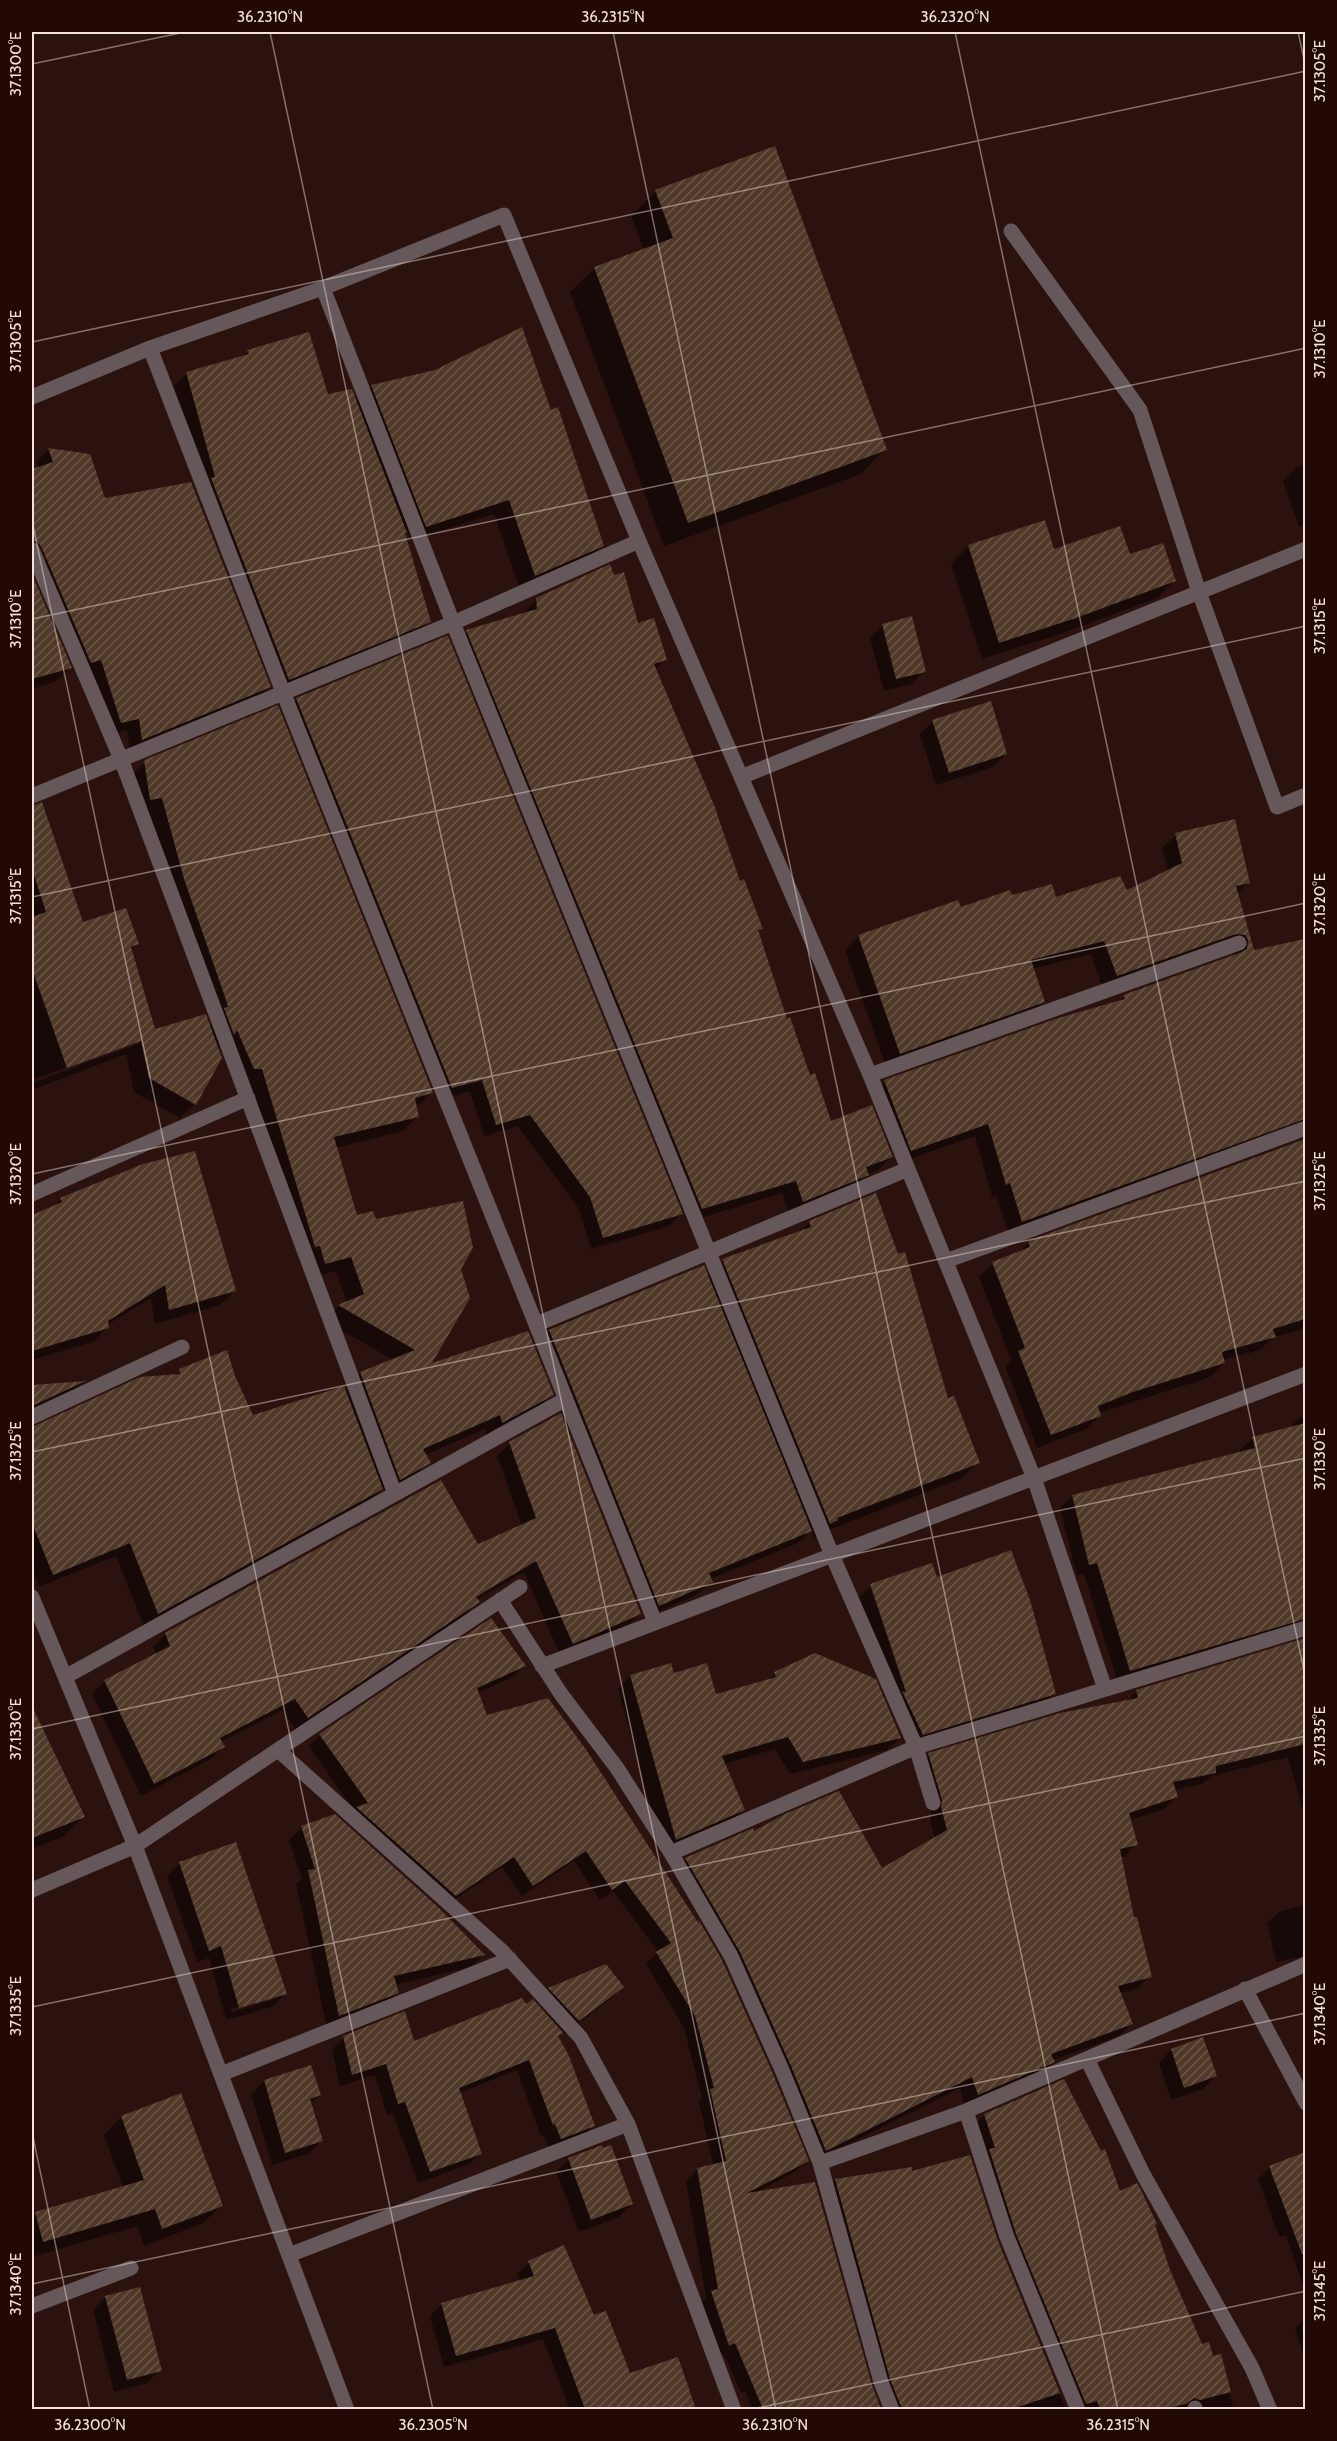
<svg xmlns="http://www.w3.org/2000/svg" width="1337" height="2441" viewBox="0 0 1337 2441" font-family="Cabin,sans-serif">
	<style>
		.shadow { fill: #0007; fill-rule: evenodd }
		.building { fill: url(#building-hatch) }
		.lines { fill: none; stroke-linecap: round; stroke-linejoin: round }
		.minor { stroke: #65575a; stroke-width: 15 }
		.ticks { fill: none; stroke: #f5e2de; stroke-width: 1.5; stroke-opacity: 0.45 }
		.neatline { fill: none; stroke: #f5e2de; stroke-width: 2 }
		.ticks-label { font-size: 15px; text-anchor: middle; fill: #f5e2de }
	</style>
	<defs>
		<pattern id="building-hatch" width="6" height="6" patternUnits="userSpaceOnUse" patternTransform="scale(1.5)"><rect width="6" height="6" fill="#503928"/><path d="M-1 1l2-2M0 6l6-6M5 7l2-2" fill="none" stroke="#6a5547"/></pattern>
	</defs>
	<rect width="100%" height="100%" fill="#2c120f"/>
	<path class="shadow" d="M656,191L885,449L861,474L664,546L570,292L595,268L644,250L631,216Z
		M248,352L326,396L355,402L372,386L550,412L602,545L587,560L520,590L494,514L411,540L407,530L404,534L429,621L416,634L276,692L202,489L174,386L187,373L242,357Z
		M48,450L89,455L104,500L269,687L257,699L130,751L127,730L109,735L43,563L46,561L32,520V470L39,468L36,462Z
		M1306,465V524L1299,527L1283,481L1296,468Z
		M969,546L1053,551L1174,581L1157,598L1057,635L982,659L951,564Z
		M39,596L70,668L55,682L32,689V598Z
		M537,599L637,625L665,660L655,670L739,883L761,928L757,933L786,1021L809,1077L830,1123L891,1157L877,1171L867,1174L853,1188L789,1215L782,1193L688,1222L454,645L467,632L523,613Z
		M882,625L924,671L912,684L884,691L870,638Z
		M297,699L681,1214L669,1226L591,1249L579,1209L518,1126L484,1136L470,1091L440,1099L285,712Z
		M933,721L1006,754L993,767L936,785L920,734Z
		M145,762L431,1093L416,1108L418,1116L403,1131L335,1148L356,1217L375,1221L459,1269L429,1366L552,1394L537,1409L487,1437L485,1429L425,1455L429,1463L414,1477L385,1494L383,1487L367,1503L144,1627L116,1556L39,1587L32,1569V1428L140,1379L174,1376L180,1370L233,1377L253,1417L344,1390L361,1373L393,1360L324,1320L339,1306L347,1303L336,1271L310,1278L223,1044L217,1050L195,1104L180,1118L134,1092L126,1054L32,1090V1083L140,1043V1040L32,1080V819L45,814L83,924L137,944L130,951L154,1031L209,1026L213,1022L130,777Z
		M1176,835L1248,883L1237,894L1253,952L1306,941V1328L1272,1338L1260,1350L1223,1360L1224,1363L1210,1377L1099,1413L1100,1415L1086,1429L1037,1448L1005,1366L1011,1360L979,1277L993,1263L1018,1254L1029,1242L1302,1141V1139L1298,1133L1009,1235L996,1196L992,1197L975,1136L898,1163L872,1095L885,1082L1118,1003L1124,996L1235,956V953L1227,946L1103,989L1091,954L1032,969L1043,1002L1029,1015L886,1067L845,950L859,936L1011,897L1055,899L1127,892L1168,872L1162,848Z
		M1306,889V904L1302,892Z
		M61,1199L235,1290L220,1305L155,1324L151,1298L107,1325V1328L93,1342L32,1360V1216L53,1208Z
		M810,1222L947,1400L978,1463L962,1478L824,1532L814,1538L811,1530L798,1543L710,1579L711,1581L698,1594L646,1617L537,1343L549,1331L707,1277L723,1260L800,1233Z
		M82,1383L70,1394L32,1413V1386Z
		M1306,1417V1822L1288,1757L1211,1776L1202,1784L1174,1790L1176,1797L1164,1809L1130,1820L1136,1844L1124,1857L1120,1858L1133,1919L1150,1976L1138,1988L1120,1993L1131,2024L1119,2036L1053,2060L1041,2074L965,2106L960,2088L813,2162L728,1964L674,1871L686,1859L753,1833L882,1870L935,1839L930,1820L931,1813L917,1767L929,1755L1127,1702L1137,1691L1304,1639L1301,1633L1118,1683L1084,1574L1077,1576L1060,1508L1072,1496L1241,1453L1240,1450L1253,1438L1289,1429L1298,1419Z
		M510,1443L640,1614L627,1626L560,1655L524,1572L476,1600L478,1602L465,1615L295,1729L282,1710L221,1742L223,1747L211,1759L141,1796L92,1694L105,1681L156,1654L153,1647L166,1634L478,1545L522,1526L497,1456Z
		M936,1579L1054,1694L1041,1707L910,1747L858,1598L871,1586Z
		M524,1666L512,1677L478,1693L486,1716L698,1921L721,1961L807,2161L795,2172L757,2192L870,2385L880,2410H752L746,2391L741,2393L724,2354L717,2356L700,2304L706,2298L686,2181L698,2169L713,2165L699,2102L702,2098L684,2028L646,1964L658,1952L613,1891L600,1900L574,1861L522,1896L502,1867L444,1907L354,1811L309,1746L320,1735Z
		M775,1673L900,1738L887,1750L790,1774L775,1749L724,1764L743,1810L730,1823L663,1852L618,1689L630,1676L673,1674L715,1696L767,1681Z
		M32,1709L83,1817L64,1836L32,1849Z
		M302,1827L483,1955L471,1967L395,1985L398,1992L385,2005L327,2028L296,1884L302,1879L289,1840Z
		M180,1863L285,1994L272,2007L226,2020L209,1958L197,1962L167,1876ZM272,1997V2000L232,2012L231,2009Z
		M1306,1905V1956L1276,1962L1267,1923L1280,1911Z
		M622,1987L609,2000L565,2033L537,2001L549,1989Z
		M344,2037L414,2043L556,2037L593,2126L582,2138L549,2150L544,2135L541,2136L517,2070L459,2093L480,2154L468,2165L418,2183L393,2113L387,2115L375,2075L340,2086L332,2049Z
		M1171,2050L1215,2076L1203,2089L1171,2100L1159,2063Z
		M264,2081L319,2095L310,2104L321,2141L308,2154L272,2165L251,2094Z
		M180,2095L221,2206L203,2223L144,2246L137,2226L32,2257V2217L36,2213L123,2188L104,2135L121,2117Z
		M985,2115L1119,2193L1154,2226L1169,2271L1201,2346L1212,2358L1220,2356L1234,2410H1073L973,2127Z
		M1306,2154V2295L1286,2235L1279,2237L1258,2179L1270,2167Z
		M569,2159L632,2204L619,2217L579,2232L556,2172Z
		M910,2168L911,2173L997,2241L1066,2410H887L824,2192L835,2180Z
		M529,2263L593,2317L629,2375L677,2359L695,2410H570L543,2339L444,2367L430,2316L441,2305L520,2281L517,2274Z
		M106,2297L160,2370L147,2383L114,2392L93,2310Z
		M1306,2318V2363L1295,2328Z"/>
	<path class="building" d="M775,146L887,450L688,523L594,267L673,238L655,190Z
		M522,327L551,410L558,407L604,546L535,576L509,500L426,527L371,385L435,370Z
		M309,332L328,394L352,389L407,533H405L431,622L289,680L211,478L215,477L186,372L249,354L247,350Z
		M48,448L90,454L105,498L191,482L271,687L142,740L139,719L121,723L101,660L91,663L41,546L37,542L32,540V469L53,462Z
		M1045,520L1054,549L1120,526L1130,554L1163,543L1176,581L1076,618L999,643L968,545Z
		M610,564L614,575L624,572L638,623L654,618L667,660L654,664L714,805L740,881L744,879L763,929L758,930L787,1019L790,1017L810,1075L815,1073L831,1121L872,1105L893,1157L866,1167L869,1175L803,1202L796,1181L702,1209L466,630L537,609L536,598Z
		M32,574L72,668L32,679Z
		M912,616L926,672L896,679L882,624Z
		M446,636H448L683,1214L603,1238L590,1197L530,1115L496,1125L482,1080L452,1088L296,698Z
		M991,701L1007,754L949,773L932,720Z
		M278,705L433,1093L415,1098L419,1117L334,1137L357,1215L373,1211L376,1219L463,1201L473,1248L461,1269L470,1298L432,1363L528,1331L554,1395L502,1423L500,1415L423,1449L431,1463L400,1480L360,1372L415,1350L338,1305L364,1294L351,1257L325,1264L320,1246L315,1247L262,1069H254L237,1030L234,1035L224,1008L228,1007L225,997L184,879L162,798L150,800L144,760Z
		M42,802L83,922L126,908L139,944L131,947L155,1029L206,1014L222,1058L196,1105L149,1078L141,1041L67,1068L32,969V917L46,912L32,869V806Z
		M1235,819L1250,883L1236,886L1254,950L1305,939V1119L1022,1222L1010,1183L1006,1185L988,1124L911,1151L884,1080L1055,1019L1125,999L1123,995L1242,952L1247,949L1248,940L1245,935L1236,934L1117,976L1104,941L1031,960L1045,1002L900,1054L858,935L958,900L961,907L1010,890L1012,895L1052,884L1056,897L1120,876L1127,890L1182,863L1175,833Z
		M1305,1139V1319L1273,1329L1276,1337L1222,1352L1225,1363L1133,1392L1098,1406L1101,1416L1051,1435L1018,1351L1025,1348L992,1262L1030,1247L1028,1241Z
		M195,1151L236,1291L169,1310L165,1285L108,1321L109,1328L32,1351V1215L62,1202L60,1198L143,1164Z
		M876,1193L898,1254L905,1252L948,1398L954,1396L980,1463L837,1518L838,1520L830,1524L722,1259L811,1227L809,1221Z
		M704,1265L812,1531L709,1573L713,1582L659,1606L549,1330Z
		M227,1350L235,1376L253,1415L344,1386L383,1489L158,1614L130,1543L53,1575L32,1523V1427L140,1377L180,1374L179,1369Z
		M86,1381L32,1406V1385Z
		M561,1413L641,1614L573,1644L536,1561L476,1597L480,1602L308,1718L295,1699L220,1738L225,1747L154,1784L104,1680L170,1646L165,1633L441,1480L478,1544L536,1518L509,1442Z
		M1305,1423V1619L1130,1671L1097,1563L1089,1565L1072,1495L1255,1448L1252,1437Z
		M1011,1550L1030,1600L1056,1694L923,1735L902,1691L906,1692L870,1584L932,1563L937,1577Z
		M491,1618L526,1666L477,1688L487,1715L548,1698L585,1748L699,1924L698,1919L722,1960L773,2074L809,2161L747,2193L815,2182L872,2385L881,2409H763L735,2343L729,2346L711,2291L718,2289L697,2168L726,2161L710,2089L714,2088L695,2016L656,1952L671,1943L625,1881L612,1890L586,1851L533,1886L514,1857L456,1896L356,1807L368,1803L319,1734Z
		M1305,1638V1744L1216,1766V1773L1173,1782L1178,1797L1129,1813L1138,1845L1120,1849L1134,1917H1137L1152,1977L1118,1986L1133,2024L1051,2054L1055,2062L978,2095L972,2077L826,2151L791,2066L740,1952L685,1858L753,1828L754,1831L785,1814L839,1791L882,1868L947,1830L941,1807L942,1800L928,1753L1060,1713L1138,1698L1136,1690Z
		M815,1653L876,1679L901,1738L803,1762L788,1737L722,1756L745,1810L676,1840L630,1675L671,1663L674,1673L707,1663L716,1694L776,1677L774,1672Z
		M32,1706L85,1817L32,1838Z
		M335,1814L439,1908L485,1955L394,1976L399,1993L339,2016L308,1870L315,1869L301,1826Z
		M236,1842L287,1994L239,2008L221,1946L209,1951L179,1862Z
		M606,1964L624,1987L579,2021L548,1988Z
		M522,1998L526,2004L533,1999L563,2033L558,2036L569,2056L595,2126L561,2139L555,2124L553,2125L529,2060L459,2088L482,2154L430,2172L405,2102L398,2104L386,2064L352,2075L343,2036L405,2011L414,2041Z
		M1203,2037L1217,2076L1184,2088L1171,2049Z
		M311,2065L321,2095L310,2099L323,2141L285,2153L264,2080Z
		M1064,2079L1101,2151L1105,2149L1120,2191L1137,2183L1140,2188L1157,2224L1155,2225L1170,2270L1202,2344L1209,2342L1213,2356L1221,2354L1231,2392L1200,2400L1194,2398L1186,2404L1164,2409H1100L1097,2401L1086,2404L1016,2234L989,2149L995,2148L984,2114Z
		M181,2093L223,2206L162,2229L155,2209L43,2242L35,2212L144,2180L121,2116Z
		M602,2145L603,2148L611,2145L633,2204L591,2220L568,2158Z
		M1305,2152V2254H1302L1269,2166Z
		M970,2155L998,2241L1060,2393L1012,2409H902L890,2379L835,2179L912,2167V2171Z
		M564,2245L594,2315L606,2311L630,2373L678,2357L696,2409H585L555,2328L456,2356L441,2303L534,2276L528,2261Z
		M140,2287L162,2371L127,2380L105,2296Z"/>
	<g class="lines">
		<path class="minor" d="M1011,231L1140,410L1199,592L1277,807L1306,795
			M323,288L453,623L832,1555L916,1747L933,1803
			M150,348L283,692L655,1622
			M32,397L150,348L323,288L504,215L639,541L870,1075L908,1169L1034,1478L1105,1689
			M32,550L121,759L395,1494
			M741,777L1306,549
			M32,796L453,623L639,541
			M870,1075L1239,943
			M32,1194L248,1098
			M946,1261L1306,1128
			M537,1324L908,1169
			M32,1417L182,1347
			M32,1597L135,1846L347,2410
			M500,1600L561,1694L617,1768L671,1853L731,1956L782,2070L820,2163L881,2382L892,2410
			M542,1666L1306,1374
			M65,1677L566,1399
			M278,1750L502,1951L581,2038L628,2124L734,2410
			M671,1853L916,1747L1306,1628
			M32,1890L135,1846L520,1587
			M1245,1989L1306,2103
			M1087,2059L1143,2174L1252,2368L1270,2410
			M221,2074L510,1959
			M966,2111L1007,2237L1078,2410
			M820,2163L966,2111L1306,1964
			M289,2255L628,2124
			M32,2306L131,2268
			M1195,2410V2408"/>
	</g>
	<path class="ticks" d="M270,32L776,2410M613,32L1118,2410M955,32L1306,1680M1298,32L1306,68M32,64L185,32M32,342L1306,71M32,521L433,2410M32,619L1306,348M32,897L1306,626M32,1174L1306,903M32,1452L1306,1181M32,1729L1306,1458M32,2007L1306,1736M32,2132L90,2410M32,2284L1306,2013M748,2410L1306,2291"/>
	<rect width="1337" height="2441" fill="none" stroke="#220906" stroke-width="66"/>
	<rect x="33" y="33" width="1271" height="2375" class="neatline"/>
	<g class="ticks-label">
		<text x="270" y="22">36.2310°N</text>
		<text x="613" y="22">36.2315°N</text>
		<text x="955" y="22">36.2320°N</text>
		<text transform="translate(16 64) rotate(-90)" y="5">37.1300°E</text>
		<text transform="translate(1320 71) rotate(-90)" y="5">37.1305°E</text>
		<text transform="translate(16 341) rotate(-90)" y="5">37.1305°E</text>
		<text transform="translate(1320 349) rotate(-90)" y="5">37.1310°E</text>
		<text transform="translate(16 619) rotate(-90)" y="5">37.1310°E</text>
		<text transform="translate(1320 626) rotate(-90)" y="5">37.1315°E</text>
		<text transform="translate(16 896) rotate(-90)" y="5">37.1315°E</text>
		<text transform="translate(1320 904) rotate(-90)" y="5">37.1320°E</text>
		<text transform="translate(16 1174) rotate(-90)" y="5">37.1320°E</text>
		<text transform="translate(1320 1181) rotate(-90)" y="5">37.1325°E</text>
		<text transform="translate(16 1451) rotate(-90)" y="5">37.1325°E</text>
		<text transform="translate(1320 1459) rotate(-90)" y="5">37.1330°E</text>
		<text transform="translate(16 1729) rotate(-90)" y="5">37.1330°E</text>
		<text transform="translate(1320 1736) rotate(-90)" y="5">37.1335°E</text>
		<text transform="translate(16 2006) rotate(-90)" y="5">37.1335°E</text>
		<text transform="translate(1320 2014) rotate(-90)" y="5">37.1340°E</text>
		<text transform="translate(16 2284) rotate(-90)" y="5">37.1340°E</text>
		<text transform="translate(1320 2291) rotate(-90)" y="5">37.1345°E</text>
		<text x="90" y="2430">36.2300°N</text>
		<text x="433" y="2430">36.2305°N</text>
		<text x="775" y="2430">36.2310°N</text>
		<text x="1118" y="2430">36.2315°N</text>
	</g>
</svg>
